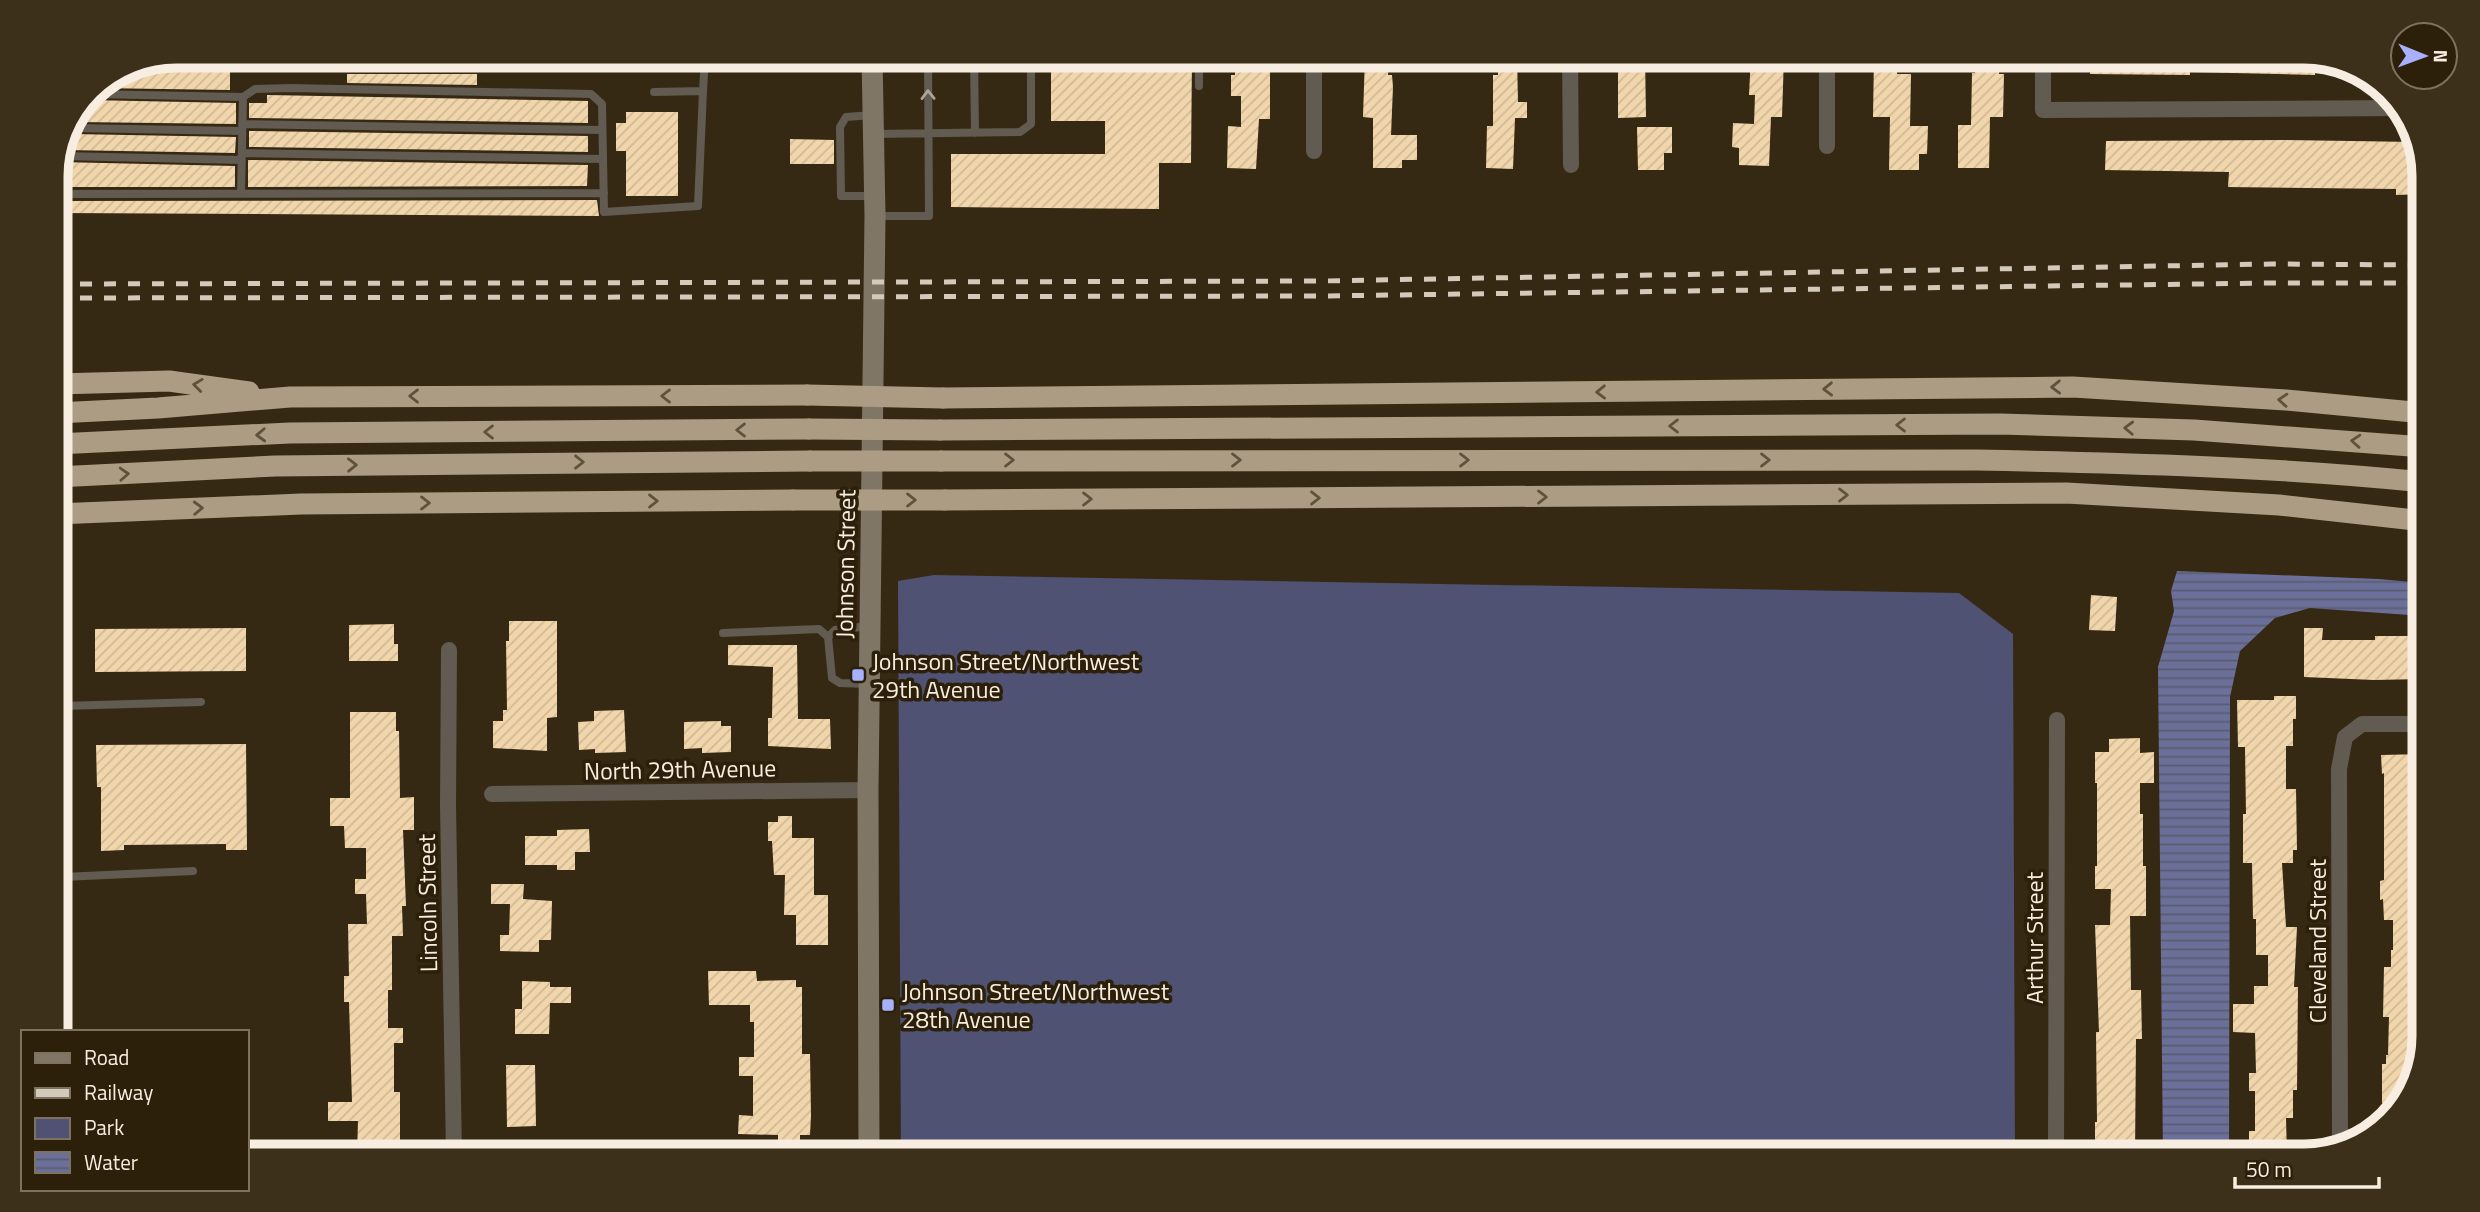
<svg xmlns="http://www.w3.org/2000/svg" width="2480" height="1212" viewBox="0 0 2480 1212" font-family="'Titillium Web',sans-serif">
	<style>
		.green { fill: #4f5272 }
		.water { fill: url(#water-rules) }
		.building { fill: url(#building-hatch) }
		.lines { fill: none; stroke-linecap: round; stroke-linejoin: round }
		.lane { stroke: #625b51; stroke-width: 8 }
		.street { stroke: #625b51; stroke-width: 16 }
		.secondary { stroke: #807666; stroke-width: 21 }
		.highway { stroke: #ac9c84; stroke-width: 21 }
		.rail { stroke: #d4cabc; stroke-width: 5; stroke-dasharray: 12 12; stroke-linecap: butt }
		.highway-bridge { stroke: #ac9c84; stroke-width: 21 }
		.oneway { stroke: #aca499 }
		.oneway2 { stroke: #5f523b }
		.poi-dot { fill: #a8b0fc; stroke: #2c200a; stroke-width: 2.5 }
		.labels { text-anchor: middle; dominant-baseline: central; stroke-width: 7; stroke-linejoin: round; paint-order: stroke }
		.street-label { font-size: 24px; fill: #f7eee1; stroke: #2c200a }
		.poi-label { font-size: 24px; fill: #f7eee1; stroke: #2c200a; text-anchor: start }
		.rim { fill: none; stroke: #f7eee1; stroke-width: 9 }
	</style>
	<defs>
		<pattern id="water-rules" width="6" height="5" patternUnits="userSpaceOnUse" patternTransform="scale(1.75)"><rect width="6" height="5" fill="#6b709a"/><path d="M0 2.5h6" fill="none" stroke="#5a5c6f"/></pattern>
		<pattern id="building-hatch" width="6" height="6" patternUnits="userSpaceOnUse" patternTransform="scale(1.75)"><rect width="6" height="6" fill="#f2d6ab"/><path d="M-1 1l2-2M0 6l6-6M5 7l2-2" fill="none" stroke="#d0b996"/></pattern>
	</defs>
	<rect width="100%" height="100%" fill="#362914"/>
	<path class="green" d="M934,575L1959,593L2013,634L2015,1156H901L898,581Z"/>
	<path class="water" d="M2177,571L2378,579L2424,583V616L2310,608L2275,618L2240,651L2230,697L2229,1156H2163L2158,667L2174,611L2171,591Z"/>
	<path class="building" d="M1051,56H1192L1191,163H1159V209L951,207V154H1105V121H1051Z
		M1235,56H1270V119H1259L1256,169L1227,168L1228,126L1241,127V96H1231V75H1235Z
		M1365,56H1389L1388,75H1392L1393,87L1391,135H1417V160H1402V168H1373V118L1363,117Z
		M1498,56H1517L1518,102H1527V118H1515L1513,169L1486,168L1487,126H1493V75H1498Z
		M1618,56H1645L1646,117L1618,118Z
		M1751,56H1784L1782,117H1771L1769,166L1739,165V148L1732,147L1733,123L1754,124L1755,95H1749Z
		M1874,56H1898L1897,74H1911L1910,126H1928L1927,154H1919V170H1889L1890,117H1873Z
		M1976,56H2000L1999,74H2004L2003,117H1990L1989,168H1958V125H1971L1972,73H1975Z
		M2090,56H2304L2348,66L2347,73L2315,72V75L2190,72V75L2090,74Z
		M125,68L230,69V90L96,88Z
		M347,74H477V85L347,83Z
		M267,95L588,101V123L249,118V103H267Z
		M87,100L236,103V124L77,122Z
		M626,112H678V196H626V151H616V123H626Z
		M1637,127H1672V153H1664V170H1638Z
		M249,131L588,136V152L249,147Z
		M72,134L236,137L235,153L65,150Z
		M790,139L834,140V164H790Z
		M2284,140L2415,142L2424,168V194L2396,195V189L2228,187L2229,172L2105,170L2106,141Z
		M248,160L588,165L587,186L248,187Z
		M59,162L235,166V187H56V168Z
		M597,200L599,216L56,213V201Z
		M2091,595L2117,597L2115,631L2089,630Z
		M509,621H557V717L547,718V751L493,748V721H503V710H507L506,641H509Z
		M394,624V644H398V661H349V625Z
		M246,628V671L95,672V629Z
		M2304,628H2323L2322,640H2375V636H2424V679L2374,680L2304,677Z
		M728,645H797L798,719H830L831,749L768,746V718H772L773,667L728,665Z
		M2274,696H2296V719H2293V746H2286V789H2296L2297,850H2293V863H2282L2286,927H2297L2294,987H2298L2297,1090H2293V1118H2286L2287,1156H2253V1149H2249V1131H2255V1091H2249V1073H2256L2255,1033L2233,1032V1004H2254V986H2268V955H2256V919H2253L2252,863H2243V814H2246L2245,747H2238L2237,700H2274Z
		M624,710L626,752L595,753V749L579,750L578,722L594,721V711Z
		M350,712H396V731H399L400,798L414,797V830H403L406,906H402L403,936H392V990H388V1028H403V1043H394V1092H400V1145H396V1156L357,1155L358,1121H328V1102H352L349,1002H344V976H349L348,924H367L366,894H355V879H366V848H345L344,826H330V798H350Z
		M721,721V726H731V752L702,753V748L684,749V722Z
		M2140,738V753L2154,752V783H2140V814H2143V866H2146V916H2130L2131,990H2141L2142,1039H2136L2135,1156H2095V1122H2097L2096,1032H2099L2095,925H2110L2111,889H2095V866H2097V783H2095V752H2109V739Z
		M246,744L247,850H226V844L124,845V850L101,851V787H97L96,745Z
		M2424,754V858H2417L2414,933H2416V942H2418L2419,952H2424V1036L2412,1089L2399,1104L2382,1103V1064H2386V1055H2388L2389,1017H2383L2384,967H2391V950H2393V920H2384L2383,899L2380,900V881L2384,880V773L2382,774L2381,755Z
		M778,816H792V838H814V895H828V945H796V915H784L785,875H774L772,841H768V822H778Z
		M589,829L590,852H575V870H557V865H525V836H557V830Z
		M491,884H524L523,899L552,901L551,940H539V952L500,951V935H509L510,904H491Z
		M708,971H756L757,981L796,980V987H802V1054H810L811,1116L810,1135H800V1156H778V1135L738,1134L739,1115L753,1116V1076H739V1057H754V1022H750V1005H709Z
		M522,981L550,982V987H571V1003H550L549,1034H515V1009H522Z
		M506,1065H535L536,1126L507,1127Z"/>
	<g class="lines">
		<path class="lane" d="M974,56L975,133
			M1199,56V86
			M654,92L703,91L705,56
			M90,94L243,97L255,89L291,88L591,94L602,104L604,212L698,206L703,91
			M873,115L846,117L840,127L841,196H875
			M242,124L602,130
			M74,128L242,131
			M874,134L1020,132L1031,124V56
			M242,153L603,159
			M62,156L241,160
			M56,194L604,193
			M241,194L243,97
			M878,216H929L928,56
			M723,633L819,629L828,637L832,678L840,683L867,684
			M828,637L835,630L868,626
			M61,706L201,702
			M63,877L193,871"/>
		<path class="street" d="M1314,56V151
			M1570,56L1571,165
			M2043,56V110L2403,108
			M1827,146V56
			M59,541L64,1032
			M449,650L448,805L454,1156
			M492,794L868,790
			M2340,1145L2339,769L2345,737L2362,724H2424
			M2056,1156L2057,720"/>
		<path class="secondary" d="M869,1156L868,790L875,216L872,56"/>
		<path class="highway" d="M56,384L169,381L249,392
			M943,398L2073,387L2286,400L2424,413
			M56,413L158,408L290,397L807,395
			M940,430L2000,424L2194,430L2424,447
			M56,444L290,433L809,429
			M941,461L1976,460C2126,463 2275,467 2424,482
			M56,477L275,466L810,461
			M945,500L2066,493L2279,505L2424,521
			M56,514L301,504L793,500"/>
		<path class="rail" d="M56,284L1321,281L2272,264L2424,265
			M56,298L1321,296L2269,283H2424"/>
		<path class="highway-bridge" d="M807,395L943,398
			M809,429L940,430
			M810,461H941
			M793,500H945"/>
	</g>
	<defs><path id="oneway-chevron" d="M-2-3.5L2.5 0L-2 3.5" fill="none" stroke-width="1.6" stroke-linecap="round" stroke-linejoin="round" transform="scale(1.75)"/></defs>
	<use class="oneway" href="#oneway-chevron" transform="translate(928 95) rotate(-91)"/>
	<g class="oneway2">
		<use href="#oneway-chevron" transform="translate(198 385) rotate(-173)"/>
		<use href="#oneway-chevron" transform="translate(2056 387) rotate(179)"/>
		<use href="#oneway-chevron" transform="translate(1828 389) rotate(179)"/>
		<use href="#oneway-chevron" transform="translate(1601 392) rotate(179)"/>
		<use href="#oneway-chevron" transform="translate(414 396) rotate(180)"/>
		<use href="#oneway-chevron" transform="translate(666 396) rotate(180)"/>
		<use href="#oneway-chevron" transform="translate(2283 400) rotate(-176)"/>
		<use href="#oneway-chevron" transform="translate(1901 425) rotate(180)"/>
		<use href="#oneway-chevron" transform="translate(1674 426) rotate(180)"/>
		<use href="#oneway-chevron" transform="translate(2129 428) rotate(-178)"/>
		<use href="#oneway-chevron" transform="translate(741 430) rotate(180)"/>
		<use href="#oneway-chevron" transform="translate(489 432) rotate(180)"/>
		<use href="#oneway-chevron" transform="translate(261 435) rotate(178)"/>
		<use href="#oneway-chevron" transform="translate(2356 441) rotate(-176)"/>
		<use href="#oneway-chevron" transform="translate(1009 460)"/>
		<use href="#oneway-chevron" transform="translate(1236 460)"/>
		<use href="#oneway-chevron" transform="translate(1464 460)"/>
		<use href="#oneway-chevron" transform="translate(1765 460)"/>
		<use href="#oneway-chevron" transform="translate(579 462)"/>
		<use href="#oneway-chevron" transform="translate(352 465) rotate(-1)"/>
		<use href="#oneway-chevron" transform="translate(124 474) rotate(-3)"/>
		<use href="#oneway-chevron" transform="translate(1843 495)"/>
		<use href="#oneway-chevron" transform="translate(1542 497)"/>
		<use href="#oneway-chevron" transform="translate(1315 498)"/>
		<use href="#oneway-chevron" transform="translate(1087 499)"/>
		<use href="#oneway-chevron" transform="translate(911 500)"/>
		<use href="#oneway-chevron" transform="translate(653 501)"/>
		<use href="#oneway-chevron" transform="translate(425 503)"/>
		<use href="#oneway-chevron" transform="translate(198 508) rotate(-2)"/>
	</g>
	<g class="poi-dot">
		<rect x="851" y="668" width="14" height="14" rx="3.5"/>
		<rect x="881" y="998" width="14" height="14" rx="3.5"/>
	</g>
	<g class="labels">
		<g class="street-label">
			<text transform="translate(845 564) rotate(-89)">Johnson Street</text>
			<text transform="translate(680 769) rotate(-1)">North 29th Avenue</text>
			<text transform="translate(427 903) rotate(-91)">Lincoln Street</text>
			<text transform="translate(2034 938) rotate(-90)">Arthur Street</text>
			<text transform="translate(2317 941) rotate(-90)">Cleveland Street</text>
		</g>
		<g class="poi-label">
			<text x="872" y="661">Johnson Street/Northwest<tspan x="872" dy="28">29th Avenue</tspan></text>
			<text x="902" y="991">Johnson Street/Northwest<tspan x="902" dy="28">28th Avenue</tspan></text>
		</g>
	</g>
	<path d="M0 0H2480V1212H0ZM176 68H2304A108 108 0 0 1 2412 176V1036A108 108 0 0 1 2304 1144H176A108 108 0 0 1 68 1036V176A108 108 0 0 1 176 68Z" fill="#3c301b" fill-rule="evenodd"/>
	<path class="rim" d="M176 68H2304A108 108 0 0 1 2412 176V1036A108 108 0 0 1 2304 1144H176A108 108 0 0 1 68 1036V176A108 108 0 0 1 176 68Z"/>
	<rect x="21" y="1030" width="228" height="161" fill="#2c200a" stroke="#7d7260" stroke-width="2"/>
	<rect x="35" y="1053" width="35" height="10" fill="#807666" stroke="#7d7260" stroke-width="2"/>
	<text x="84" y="1065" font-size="21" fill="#f7eee1">Road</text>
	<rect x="35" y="1088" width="35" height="10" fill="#d4cabc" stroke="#7d7260" stroke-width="2"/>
	<text x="84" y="1100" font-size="21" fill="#f7eee1">Railway</text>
	<rect x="35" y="1118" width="35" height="21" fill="#4f5272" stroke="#7d7260" stroke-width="2"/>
	<text x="84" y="1135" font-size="21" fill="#f7eee1">Park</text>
	<rect x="35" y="1152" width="35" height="21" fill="url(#water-rules)" stroke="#7d7260" stroke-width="2"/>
	<text x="84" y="1170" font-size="21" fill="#f7eee1">Water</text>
	<g transform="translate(2424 56) rotate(91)"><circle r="33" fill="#2c200a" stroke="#7d7260" stroke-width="2"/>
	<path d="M0-5L12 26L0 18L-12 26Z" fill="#a8b0fc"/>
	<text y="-10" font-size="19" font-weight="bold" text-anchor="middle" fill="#f7eee1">N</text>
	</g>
	<path d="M2235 1177v10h144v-10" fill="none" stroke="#f7eee1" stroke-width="3.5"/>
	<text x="2246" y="1177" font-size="21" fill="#f7eee1" stroke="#2c200a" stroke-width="5" paint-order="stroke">50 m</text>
</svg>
